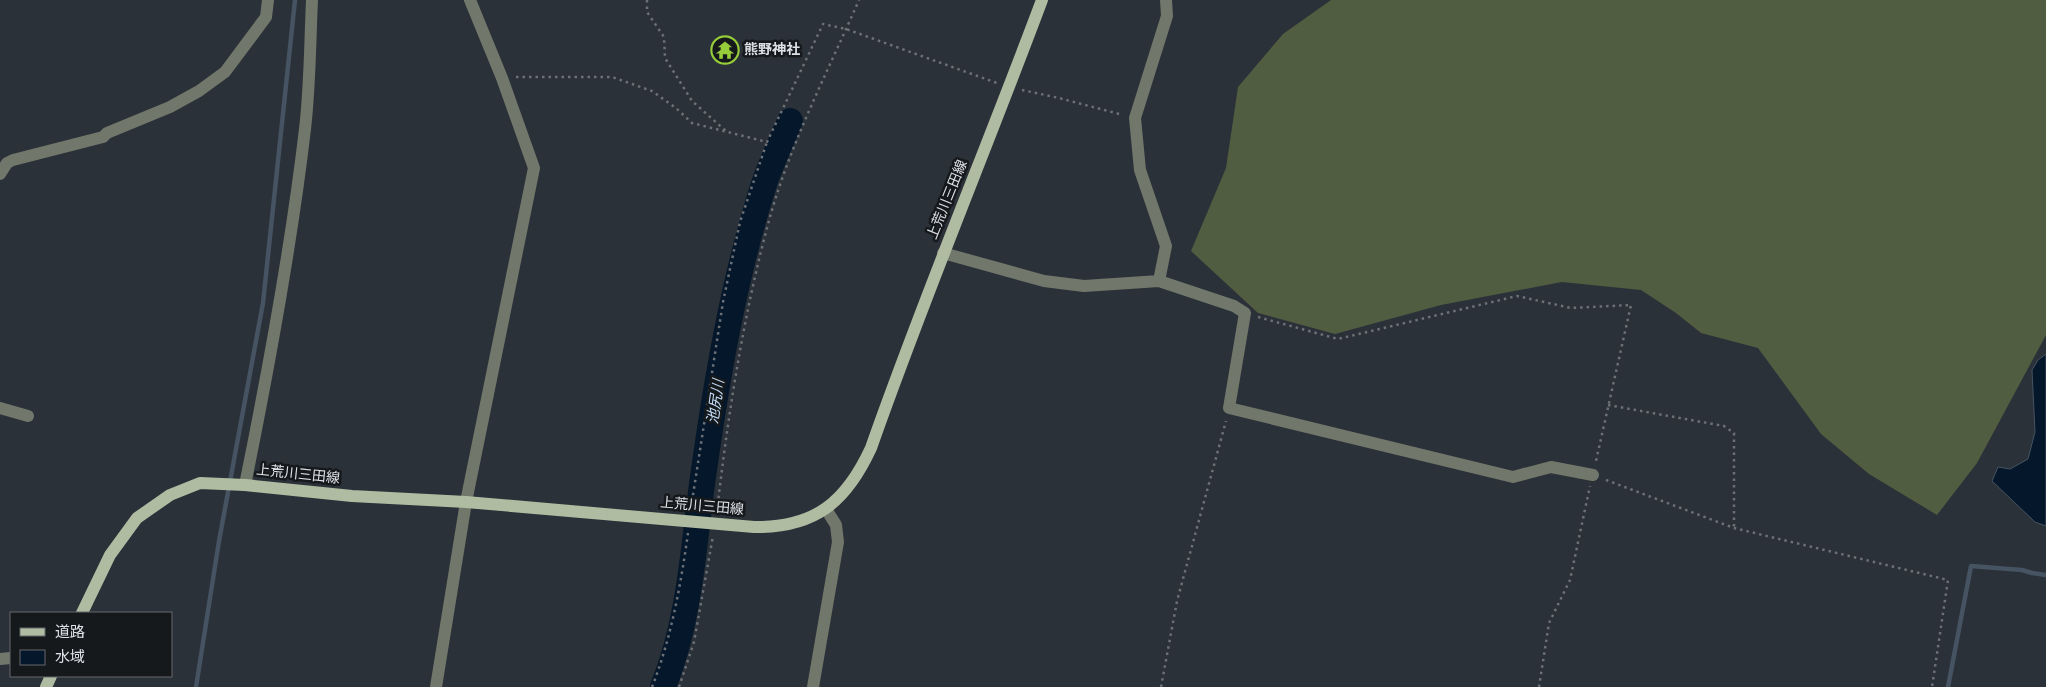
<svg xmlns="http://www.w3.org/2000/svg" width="2046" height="687" viewBox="0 0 2046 687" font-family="Overpass,'Noto Sans JP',sans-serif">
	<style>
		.forest { fill: #515d41 }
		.water { fill: #05172a; stroke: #465362 }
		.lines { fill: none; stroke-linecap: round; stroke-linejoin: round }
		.stream { stroke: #465362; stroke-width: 4.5 }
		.river { stroke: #05172a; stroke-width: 26 }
		.path { stroke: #6c7077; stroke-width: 2.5; stroke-dasharray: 2.5 4; stroke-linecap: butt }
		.minor { stroke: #71776a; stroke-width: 12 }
		.major { stroke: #b0bca2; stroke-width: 12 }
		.labels { text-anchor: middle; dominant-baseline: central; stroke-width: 5; stroke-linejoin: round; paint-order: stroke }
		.poi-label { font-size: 14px; font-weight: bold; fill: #dde0e5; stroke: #16191c; text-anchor: start }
		.street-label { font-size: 14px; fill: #dde0e5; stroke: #16191c }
		.water-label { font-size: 15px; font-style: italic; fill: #c3dbf6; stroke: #16191c }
	</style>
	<rect width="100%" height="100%" fill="#2b3138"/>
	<path class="forest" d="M1331,0H2046V335L1977,463L1937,515L1869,474L1821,434L1758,348L1701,333L1676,313L1641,290L1562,282L1441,305L1335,334L1258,313L1191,251L1226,168L1238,87L1283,34Z"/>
	<path class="water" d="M2046,354V526L2035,522L1992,481L1998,467L2010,469L2028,459L2035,432L2032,370L2038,360Z"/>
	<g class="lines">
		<path class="stream" d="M196,687L219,541L263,303L295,0
			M1948,687L1971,566L2022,570L2032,573L2046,575"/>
		<path class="river" d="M663,687C689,623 693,552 702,484C716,383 733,281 764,184C771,163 781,142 790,121"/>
		<path class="path" d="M647,0V12L664,37L665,58L692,101L726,131
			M516,77H612L652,91L676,108L692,123L767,142L823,24L846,29L997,83
			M1022,90L1059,98L1123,115
			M1258,317L1338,339L1517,296L1571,308L1631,305L1596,461
			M1608,405L1724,426L1734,433V528
			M1606,480L1734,528L1948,580L1932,687
			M691,508L723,302L740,222L767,142
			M717,511C728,414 744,311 770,217C791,142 828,71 859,0
			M652,687C671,639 681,584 688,533
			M679,687L694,642L713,536
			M1161,687L1177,601L1226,421
			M1539,687L1549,623L1570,580L1590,486"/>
		<path class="minor" d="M0,174L7,163L13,160L103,137L107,133L170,107L199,91L225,72L266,17L268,0
			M943,253L1044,281L1084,286L1159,281L1234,306L1245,313L1229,408L1513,477L1551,467L1593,475
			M1159,281L1166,246L1140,170L1135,118L1167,16L1166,0
			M0,408L28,416
			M245,485C269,367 291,249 305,129C310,87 310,43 312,0
			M0,659L11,658
			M436,687L466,502L534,168L502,78L470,0
			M813,687L838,542L836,525L826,509"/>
		<path class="major" d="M82,613L110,555L137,518L170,495L200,483L245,485L352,496L466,502L754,527C815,528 846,502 871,448C924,297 986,150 1042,0
			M46,687L51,676"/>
	</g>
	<defs>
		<g id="temple-ring" transform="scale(1.4375)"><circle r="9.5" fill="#16191c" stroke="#96cc39" stroke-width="1.5"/><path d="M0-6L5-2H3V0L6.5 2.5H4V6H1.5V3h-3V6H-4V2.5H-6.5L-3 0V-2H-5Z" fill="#96cc39"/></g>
	</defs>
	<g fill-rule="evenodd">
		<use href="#temple-ring" x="725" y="50"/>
	</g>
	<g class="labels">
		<g class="poi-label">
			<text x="744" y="50">熊野神社</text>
		</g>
		<g class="street-label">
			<text transform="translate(948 200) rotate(-68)">上荒川三田線</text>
			<text transform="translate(298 475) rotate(6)">上荒川三田線</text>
			<text transform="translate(702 507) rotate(5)">上荒川三田線</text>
		</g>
		<g class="water-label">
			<text transform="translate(717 402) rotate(-82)">池尻川</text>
		</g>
	</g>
	<rect x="10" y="612" width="162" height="65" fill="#16191c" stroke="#66696c"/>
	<rect x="20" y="628" width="25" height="8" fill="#b0bca2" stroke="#66696c"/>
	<text x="55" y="637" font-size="15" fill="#dde0e5">道路</text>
	<rect x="20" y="650" width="25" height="15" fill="#05172a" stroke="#66696c"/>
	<text x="55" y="662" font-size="15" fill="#dde0e5">水域</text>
</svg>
